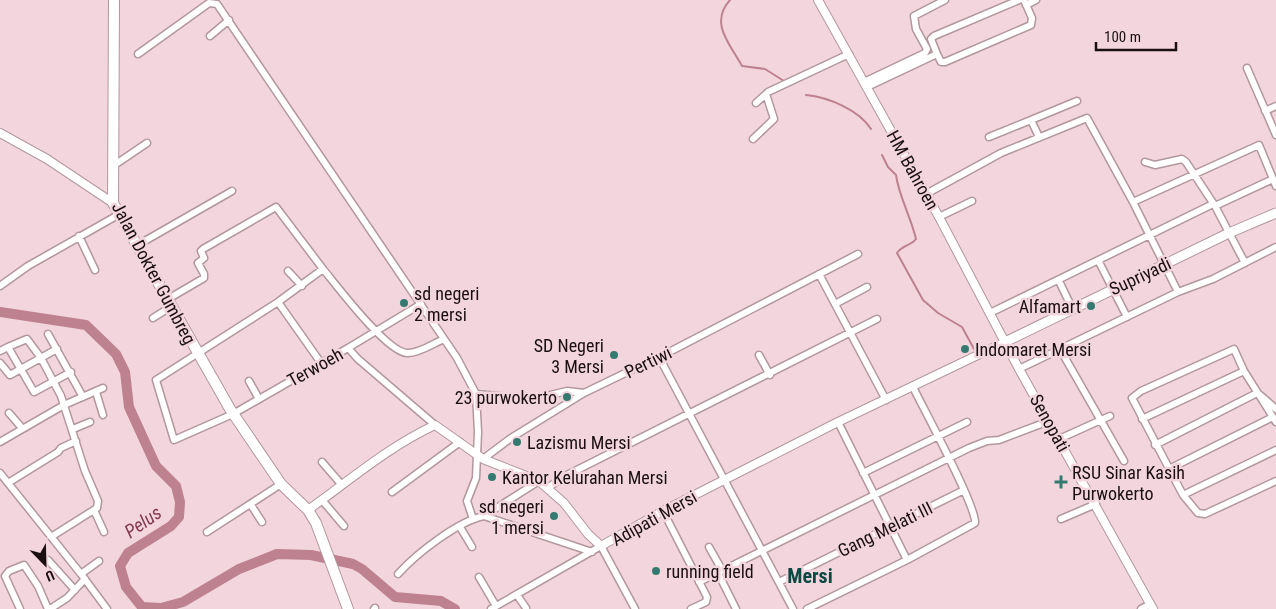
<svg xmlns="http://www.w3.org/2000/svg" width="1276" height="609" viewBox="0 0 1276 609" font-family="'Roboto Condensed',sans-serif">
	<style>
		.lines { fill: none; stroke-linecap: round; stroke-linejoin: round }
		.stream { stroke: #bd8190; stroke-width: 2 }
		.river { stroke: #bd8190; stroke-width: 10 }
		.minor-casing { stroke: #b2979d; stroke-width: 9 }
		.tertiary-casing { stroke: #b2979d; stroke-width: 10 }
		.secondary-casing { stroke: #b2979d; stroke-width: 11 }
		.primary-casing { stroke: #b2979d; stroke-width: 12 }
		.minor { stroke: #fff; stroke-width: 6 }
		.tertiary { stroke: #fff; stroke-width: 8 }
		.secondary { stroke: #fff; stroke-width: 9 }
		.primary { stroke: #fff; stroke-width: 10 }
		.poi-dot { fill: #347a70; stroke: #f3d6dd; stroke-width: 2 }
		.labels { text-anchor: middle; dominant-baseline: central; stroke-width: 5; stroke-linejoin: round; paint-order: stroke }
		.street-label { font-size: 18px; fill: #1a1012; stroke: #f3d6dd }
		.poi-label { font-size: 18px; fill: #1a1012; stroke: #f3d6dd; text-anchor: start }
		.water-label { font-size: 19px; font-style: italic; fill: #863a51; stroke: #f3d6dd }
		.quarter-label { font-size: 20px; font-weight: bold; fill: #0d4942; stroke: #f3d6dd }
	</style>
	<rect width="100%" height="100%" fill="#f3d6dd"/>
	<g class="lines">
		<path class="stream" d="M730,0C709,23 730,44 742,66L765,69L784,81
			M806,95C828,97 859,110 871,129
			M882,155L888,167L896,175C899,197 911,217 916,239C911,246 902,245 897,253L923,300L938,313L962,327L974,349"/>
		<path class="river" d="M0,312L86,325L116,354L125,372L129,407L156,466L176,486L180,502L179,517L171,526L128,553L120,566L126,587L142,607L161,608L183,602L239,569L277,554L311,555L353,564L362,569L395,597L441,601L455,609"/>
		<g class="minor-casing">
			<path id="minor" d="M1026,5L1036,0
				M210,36L229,20
				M138,54L209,3L217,4L457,358L476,394L478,432L476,478L467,501L473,519
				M937,54L941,62H945L1031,25L1032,18L1024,0
				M1247,68L1276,135
				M864,82L925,53L927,49L916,29L914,16L945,0
				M867,87L937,54L931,39L934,36L1019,0
				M756,103L766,94
				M1265,111L1276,106
				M1031,120L1077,101
				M989,137L1031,120L1039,137
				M753,139L774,119L766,94L768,92L849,54
				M1145,162L1155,165L1182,159L1186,162L1215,206L1245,263
				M113,166L147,143
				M926,194L1001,153L1087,118L1133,202L1178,292
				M1133,202L1259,145L1276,186
				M1215,206L1273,179
				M939,217L972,201
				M79,236L95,270
				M136,246L232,191
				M1099,262L1127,317
				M288,271L302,286
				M819,274L886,400
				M1059,281L1072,308
				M0,286L28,266L118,215
				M168,299L204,278V274L198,263L204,258L201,251L203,249L276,207L323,269
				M278,302L321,363
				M835,304L867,287
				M990,313L1213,204
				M153,318L172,306
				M48,334L83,397
				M8,347L27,339L41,358L61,396L85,471L98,501L97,508L51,537
				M348,348L421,304
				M1060,349L1124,461
				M0,351L8,347L34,392L71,372
				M759,355L770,375
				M659,357L793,609
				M0,363L10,375L57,349
				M1019,369L1178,292L1213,279L1276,247
				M249,381L259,399
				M96,392L103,415
				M476,394L534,399L567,391L584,393
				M1260,395L1276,409
				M9,413L22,428
				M1142,419L1244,371
				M838,422L907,560
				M1276,422L1244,371L1234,349L1141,391L1132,398L1183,495L1198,513L1205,514L1276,481
				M435,425L358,359L348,348L233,414L174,440L156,380L278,302L323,269C337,286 388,354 408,353C420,353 434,343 444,339
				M73,429L90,422
				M1059,439L1110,416
				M0,442L64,405L103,388
				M1155,445L1257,393
				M483,459L511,438L584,393L675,349L858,254
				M322,462L341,484
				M1169,469L1273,417
				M0,473L81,574L107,609
				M863,473L967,422
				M8,483L58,452L61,448L76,441
				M548,488L561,478L877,319
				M392,492L460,442
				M1183,495L1276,450
				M322,500L344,526
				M251,505L262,522
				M94,510L104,532
				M663,511L707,597L706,602L691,609
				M484,516L539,481
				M1061,519L1096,504
				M460,527L472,547
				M207,532L281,484
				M709,547L722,570
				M48,560L75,590
				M718,573L736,609
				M81,574L99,561
				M398,574C416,554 458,521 484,516L592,552
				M479,577L496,606
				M699,582L969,448L987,441L999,440L1049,421
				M779,582L964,490
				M517,595L526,608
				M20,609L5,576L9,571L24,565L38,586L48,609
				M50,609L67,598L85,579
				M374,609L375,608
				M491,609L601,546L635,609
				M807,609L907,560L975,523C977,507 923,408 913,387
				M1141,609L1150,604"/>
		</g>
		<g class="tertiary-casing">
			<path id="tertiary" d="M818,0L939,217L1019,369L1153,609
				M0,133L47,159L113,203
				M308,510C350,480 388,447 435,425L483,459L539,481L564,503L588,534L601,546L663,511L838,422L1005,342"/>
		</g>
		<g class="secondary-casing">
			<path id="secondary" d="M1005,342L1229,233L1276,213"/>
		</g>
		<g class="primary-casing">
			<path id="primary" d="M114,0L113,203L230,409L281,484L308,510L316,523L348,609"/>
		</g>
		<use href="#minor" class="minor"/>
		<use href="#tertiary" class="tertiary"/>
		<use href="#secondary" class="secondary"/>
		<use href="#primary" class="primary"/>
	</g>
	<g class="poi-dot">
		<circle cx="404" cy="303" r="5"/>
		<circle cx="1091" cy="306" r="5"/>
		<circle cx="965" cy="349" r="5"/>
		<circle cx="614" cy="355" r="5"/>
		<circle cx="567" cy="397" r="5"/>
		<circle cx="517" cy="442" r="5"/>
		<circle cx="492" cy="477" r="5"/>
		<path d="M1058.5 474.5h5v5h5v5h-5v5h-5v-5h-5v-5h5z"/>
		<circle cx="554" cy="516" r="5"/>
		<circle cx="656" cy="571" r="5"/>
	</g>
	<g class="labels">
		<g class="street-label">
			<text transform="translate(913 170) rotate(61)">HM Bahroen</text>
			<text transform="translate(154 273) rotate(62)">Jalan Dokter Gumbreg</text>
			<text transform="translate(1140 276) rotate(-25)">Supriyadi</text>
			<text transform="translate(648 362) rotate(-26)">Pertiwi</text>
			<text transform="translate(315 367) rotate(-29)">Terwoeh</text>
			<text transform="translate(1050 423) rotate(61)">Senopati</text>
			<text transform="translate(654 518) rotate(-29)">Adipati Mersi</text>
			<text transform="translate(885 529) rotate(-26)">Gang Melati III</text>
		</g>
		<g class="poi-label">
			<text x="414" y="293">sd negeri<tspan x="414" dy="21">2 mersi</tspan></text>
			<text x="1081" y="306" text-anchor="end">Alfamart</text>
			<text x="604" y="345" text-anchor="end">SD Negeri<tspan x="604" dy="21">3 Mersi</tspan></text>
			<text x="975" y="349">Indomaret Mersi</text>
			<text x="557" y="397" text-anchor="end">23 purwokerto</text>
			<text x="527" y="442">Lazismu Mersi</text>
			<text x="1072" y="472">RSU Sinar Kasih<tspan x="1072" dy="21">Purwokerto</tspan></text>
			<text x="502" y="477">Kantor Kelurahan Mersi</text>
			<text x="544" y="506" text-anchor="end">sd negeri<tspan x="544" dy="21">1 mersi</tspan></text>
			<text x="666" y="571">running field</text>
		</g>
		<g class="water-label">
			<text transform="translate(143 522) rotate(-35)">Pelus</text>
		</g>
		<g class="quarter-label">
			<text x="810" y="576">Mersi</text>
		</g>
	</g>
	<g transform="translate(45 564) rotate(157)" stroke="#f3d6dd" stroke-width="4" paint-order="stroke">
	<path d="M0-4L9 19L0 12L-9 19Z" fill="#1a1012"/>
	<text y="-8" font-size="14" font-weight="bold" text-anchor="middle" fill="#1a1012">U</text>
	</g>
	<path d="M1096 42v8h80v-8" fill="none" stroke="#1a1012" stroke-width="2.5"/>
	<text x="1104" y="42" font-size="15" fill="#1a1012" stroke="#f3d6dd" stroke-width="4" paint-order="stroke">100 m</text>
</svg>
